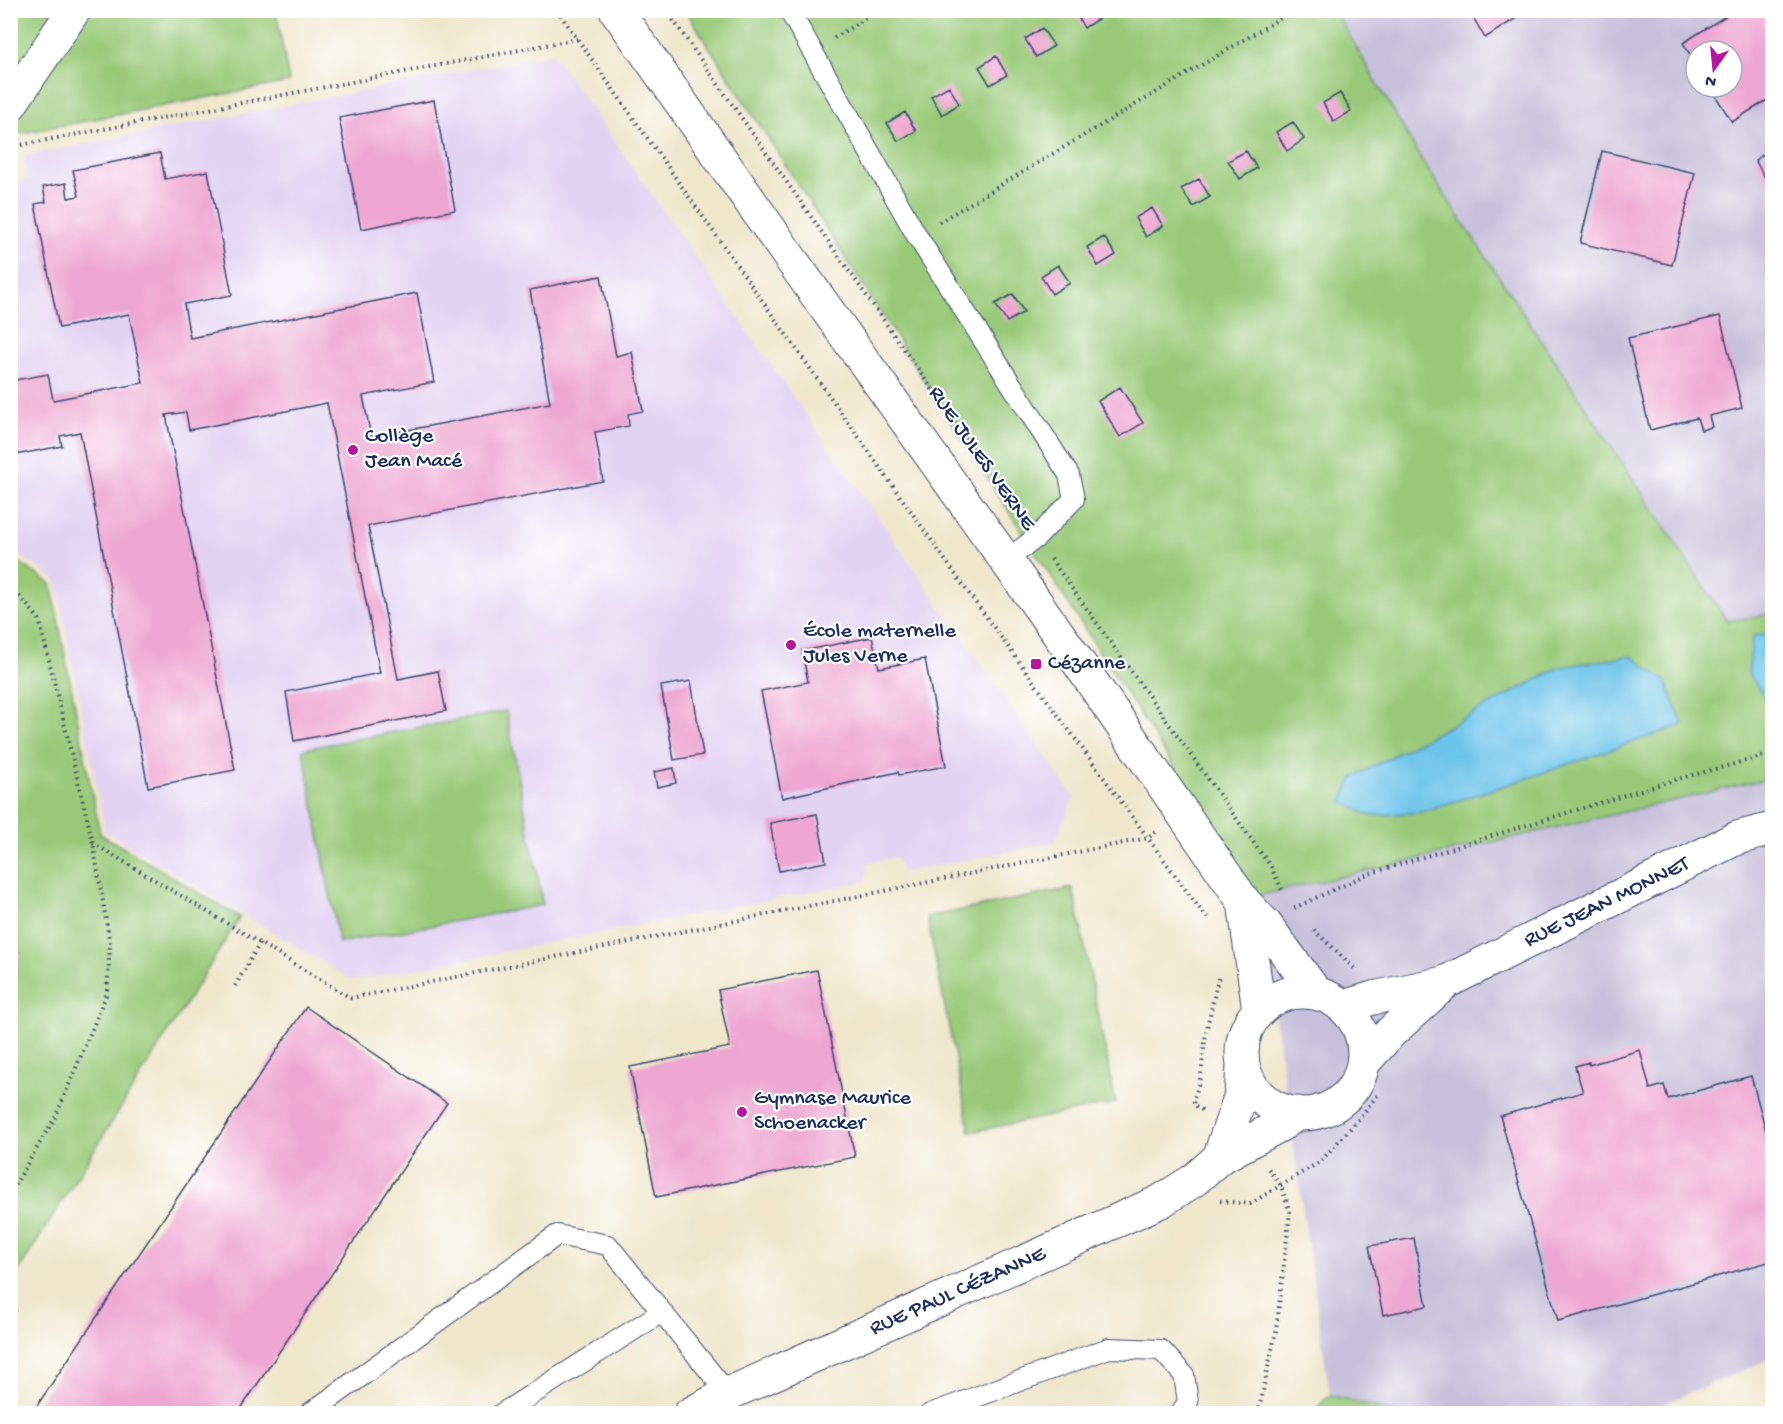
<svg xmlns="http://www.w3.org/2000/svg" width="1783" height="1424" viewBox="0 0 1783 1424" font-family="'Gochi Hand',sans-serif">
	<style>
		.built { fill: #e3d3f3 }
		.industrial { fill: #c6c0da; fill-rule: evenodd }
		.green { fill: #99c978; stroke: #5a7c6b; stroke-width: 1.5 }
		.water { fill: #6dc4ea; stroke: #447aa4; stroke-width: 1.5 }
		.building { fill: #eea6d2 }
		.lines { fill: none; stroke-linecap: round; stroke-linejoin: round }
		.service-casing { stroke: #3b4a6e; stroke-width: 22 }
		.minor-casing { stroke: #3b4a6e; stroke-width: 35 }
		.path { stroke: #3b4a6e; stroke-width: 4; stroke-dasharray: 1.5 4.5; stroke-linecap: butt }
		.service { stroke: #fff; stroke-width: 20 }
		.minor { stroke: #fff; stroke-width: 33 }
		.poi-dot { fill: #b5179e; stroke: #fff; stroke-width: 2 }
		.labels { text-anchor: middle; dominant-baseline: central; stroke-width: 4.5; stroke-linejoin: round; paint-order: stroke }
		.poi-label { font-size: 22px; fill: #1b2f5e; stroke: #fff; text-anchor: start }
		.street-label { font-size: 22px; fill: #1b2f5e; stroke: #fff }
	</style>
	<rect width="100%" height="100%" fill="#fff"/>
	<filter id="ink" filterUnits="userSpaceOnUse"><feTurbulence type="fractalNoise" baseFrequency=".0167" numOctaves="2"/><feDisplacementMap in="SourceGraphic" scale="12" xChannelSelector="R" yChannelSelector="G"/><feConvolveMatrix kernelMatrix="1 2 1 2 8 2 1 2 1" color-interpolation-filters="sRGB"/></filter>
	<filter id="wash" filterUnits="userSpaceOnUse"><feTurbulence type="fractalNoise" baseFrequency=".008" numOctaves="4" result="noise"/><feDisplacementMap in="SourceGraphic" scale="24" xChannelSelector="R" yChannelSelector="G"/><feGaussianBlur stdDeviation="1.35" result="paint"/><feColorMatrix in="noise" values="0 0 0 0 0 0 0 0 0 0 0 0 0 0 0 0 0 1.4 0 .05"/><feComposite in="paint" operator="in"/></filter>
	<g filter="url(#wash)">
		<rect width="100%" height="100%" fill="#efe6cb"/>
		<path class="built" d="M553,54L1074,797L1054,842L903,872L896,857L867,863L866,881L353,981L105,831L56,580L11,549L10,184L27,180L24,156Z"/>
		<path class="industrial" d="M1335,11H1772V614L1727,621L1423,162ZM1696,51H1732V87H1696Z
			M1772,778V1358L1642,1413H1398L1330,1395L1257,896Z"/>
		<path class="green" d="M10,11H276L289,82L11,135Z
			M686,11H1335L1423,162L1727,621L1772,614V778L1257,896Z
			M11,557L51,584L100,834L240,917L11,1283L10,997L21,952L10,949Z
			M506,711L543,905L339,943L303,749Z
			M1073,888L1116,1103L970,1132L927,917Z
			M1330,1395L1398,1413H1311Z"/>
		<path class="water" d="M1772,634V707L1748,673L1753,636Z
			M1631,656L1666,681L1683,725L1525,779L1421,812L1370,816L1342,802L1353,777L1560,667Z"/>
		<g id="blocks">
			<path class="building" d="M1074,10H1097L1101,17L1084,28Z
				M1469,10H1529L1485,38Z
				M1735,10L1772,11V97L1732,122L1710,87H1732V51H1696V64L1683,43Z
				M1042,28L1054,46L1036,57L1025,39Z
				M996,56L1007,75L990,85L979,67Z
				M949,86L959,104L942,115L931,96Z
				M1340,93L1351,111L1334,122L1323,103Z
				M434,100L455,210L361,229L339,118Z
				M905,112L916,131L898,141L887,123Z
				M1293,122L1304,139L1287,151L1276,132Z
				M1772,149V190L1755,160Z
				M1246,151L1257,168L1240,179L1228,161Z
				M1602,151L1695,173L1672,265L1580,243Z
				M160,153L165,179L208,171L232,295L184,304L190,338L417,293L434,382L363,396L371,437L550,403L530,290L601,276L616,356L632,352L643,411L628,414L629,426L595,432L603,481L368,526L398,679L438,671L446,711L294,741L286,692L380,673L327,403L189,430L186,412L166,415L235,770L148,787L80,432L60,436L62,446L10,456V381L48,374L53,400L143,383L129,314L59,328L35,204L46,202L43,187L66,183L68,198L79,196L73,170Z
				M1199,179L1210,197L1193,207L1181,189Z
				M1152,208L1163,226L1146,237L1135,218Z
				M1104,237L1116,255L1098,266L1087,247Z
				M1058,265L1070,283L1052,294L1041,276Z
				M1013,294L1024,312L1007,322L995,304Z
				M1720,316L1742,408L1709,416L1712,427L1701,430L1697,418L1650,430L1628,338Z
				M1120,387L1143,423L1120,437L1098,401Z
				M872,637L879,668L925,659L946,766L899,775L898,772L782,798L761,691L808,682L802,651Z
				M691,681L703,755L674,760L661,686Z
				M674,768L676,783L657,787L654,772Z
				M817,814L826,862L779,871L770,823Z
				M817,970L855,1157L656,1197L630,1067L730,1047L718,990Z
				M306,1007L447,1103L238,1413H32Z
				M1640,1050L1650,1089L1664,1085L1668,1099L1751,1076L1772,1153V1261L1558,1321L1500,1116L1583,1092L1575,1066L1589,1062V1065Z
				M1414,1238L1427,1306L1383,1315L1369,1246Z"/>
		</g>
	</g>
	<g filter="url(#ink)">
		<use href="#blocks" fill-opacity="0" stroke="#3b4a6e" stroke-width="1.5"/>
		<g class="lines">
			<g class="service-casing">
				<path id="service" d="M789,10L917,236L1069,475L1074,499L1036,538L1005,561
					M309,1414L557,1235L608,1245L728,1394
					M501,1414L662,1312
					M930,1414L1109,1348L1161,1350L1184,1375L1188,1402L1180,1414"/>
			</g>
			<g class="minor-casing">
				<path id="minor" d="M616,10L788,255L1067,646L1244,902L1265,924L1316,993
					M10,105L74,10
					M1244,902L1259,1010
					M1242 1053a61 61 0 1 1 122 0a61 61 0 1 1-122 0Z
					M1343,1007L1373,998L1444,983L1737,838L1772,829
					M1364,1062L1391,1032L1444,984
					M1219,1158L1241,1095L1243,1066
					M690,1414L728,1394L1161,1201L1194,1180L1219,1158L1282,1124L1298,1113"/>
			</g>
			<path class="path" d="M557,10L965,588L1202,912L1211,920
				M666,10L1021,516
				M834,38L879,10
				M10,147L577,39
				M939,222L1294,10
				M1051,559L1271,867L1283,892
				M10,589L17,593L39,619L93,843L110,944L107,993L56,1116L10,1193
				M93,843L351,998L1148,838L1156,832
				M1294,908L1368,874L1674,780L1772,754
				M1314,930L1354,968
				M235,986L260,943
				M1202,1110L1193,1104L1201,1075L1206,1032L1219,975
				M1220,1201L1250,1204L1321,1161L1357,1121L1379,1093
				M10,1308L18,1313
				M1258,1414L1276,1331L1290,1212L1281,1186L1268,1168"/>
			<use href="#service" class="service"/>
			<use href="#minor" class="minor"/>
		</g>
	</g>
	<g class="poi-dot">
		<circle cx="353" cy="450" r="6"/>
		<circle cx="791" cy="645" r="6"/>
		<rect x="1030" y="658" width="12" height="12" rx="3"/>
		<circle cx="742" cy="1112" r="6"/>
	</g>
	<g class="labels">
		<g class="poi-label">
			<text x="365" y="437">Collège<tspan x="365" dy="25">Jean Macé</tspan></text>
			<text x="803" y="632">École maternelle<tspan x="803" dy="25">Jules Verne</tspan></text>
			<text x="1048" y="664">Cézanne</text>
			<text x="754" y="1099">Gymnase Maurice<tspan x="754" dy="25">Schoenacker</tspan></text>
		</g>
		<g class="street-label">
			<text transform="translate(981 459) rotate(55)">RUE JULES VERNE</text>
			<text transform="translate(1607 903) rotate(-26)">RUE JEAN MONNET</text>
			<text transform="translate(958 1292) rotate(-24)">RUE PAUL CÉZANNE</text>
		</g>
	</g>
	<rect width="1783" height="1424" fill="none" stroke="#fff" stroke-width="36"/>
	<g transform="translate(1714 69) rotate(195)"><circle r="28" fill="#ffffff" stroke="#a4acbf" stroke-width="1.5"/>
	<path d="M0-4.5L10 22L0 15L-10 22Z" fill="#b5179e"/>
	<text y="-9" font-size="16" font-weight="bold" text-anchor="middle" fill="#1b2f5e">N</text>
	</g>
</svg>
